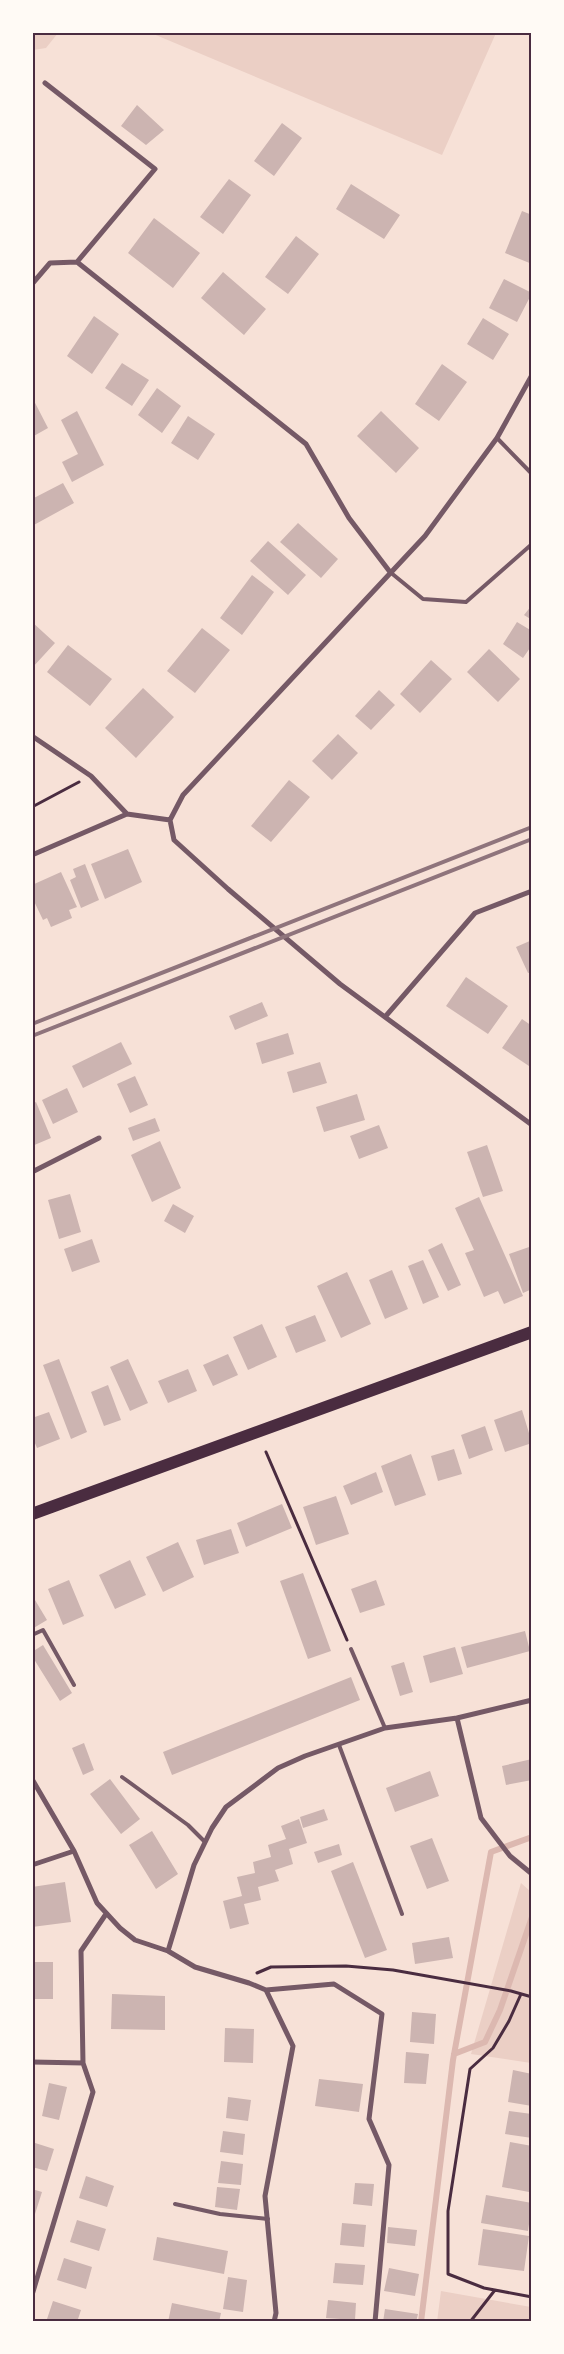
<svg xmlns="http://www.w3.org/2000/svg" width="564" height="2354" viewBox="0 0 564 2354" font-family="Karla,sans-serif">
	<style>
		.green { fill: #ebcfc5 }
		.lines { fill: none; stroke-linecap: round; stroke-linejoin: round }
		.stream { stroke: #dcb8b0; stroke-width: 6 }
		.building { fill: #ccb4b1 }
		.path { stroke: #4a2c40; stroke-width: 3 }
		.service { stroke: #755966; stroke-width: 4 }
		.minor { stroke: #755966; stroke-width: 5 }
		.primary { stroke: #4a2c40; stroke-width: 12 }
		.rail { stroke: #8f747c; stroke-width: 4 }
		.neatline { fill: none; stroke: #4a2c40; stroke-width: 2 }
	</style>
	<rect width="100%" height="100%" fill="#f7e1d7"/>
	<path class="green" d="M33,32H58V33L46,48L33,50Z
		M151,33L496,32V33L442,155Z
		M521,1883L531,1892V2063L471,2054Z
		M441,2291L531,2307V2321L437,2322Z"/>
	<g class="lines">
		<path class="stream" d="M454,2054L485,2042L500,2010L532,1917
			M421,2322L453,2060L491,1852L532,1837"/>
	</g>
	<path class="building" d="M137,105L164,130L146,145L121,126Z
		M282,123L302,138L274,176L254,161Z
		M229,179L251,195L223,234L200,217Z
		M351,184L400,215L384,239L336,209Z
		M522,211L532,215V264L505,253Z
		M154,218L200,253L173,288L128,253Z
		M296,236L319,254L288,294L265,277Z
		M223,272L266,309L244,335L201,298Z
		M504,279L532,293L517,322L489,308Z
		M94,316L119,334L92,374L67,356Z
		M483,318L509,334L493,360L467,344Z
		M122,363L149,380L132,406L105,388Z
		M442,364L467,382L439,421L415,404Z
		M157,388L181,406L162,433L138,415Z
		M32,397L48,428L32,437Z
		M77,411L104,465L72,482L62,462L78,454L61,420Z
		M381,411L419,448L396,473L357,436Z
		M188,416L215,434L198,460L171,443Z
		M63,483L74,503L32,526V499Z
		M298,523L338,559L321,578L280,542Z
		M268,541L306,575L288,595L250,561Z
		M252,575L274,592L242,635L220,618Z
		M532,605V620L524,615Z
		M32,622L55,643L32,668Z
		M517,622L532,631V645L523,658L503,644Z
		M202,628L230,650L195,693L167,671Z
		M68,645L112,679L90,706L47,672Z
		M489,649L520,679L498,702L467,672Z
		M431,660L452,679L420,713L400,694Z
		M143,688L174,717L136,758L105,728Z
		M379,690L395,705L371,730L355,716Z
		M338,734L358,753L332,780L312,761Z
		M289,780L310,797L271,842L251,826Z
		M128,849L142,882L105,899L91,864Z
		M85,864L99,900L81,908L70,880L76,877L73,869Z
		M61,872L77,907L69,910L72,918L51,927L47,918L43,920L32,897V885Z
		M532,940V972L528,973L516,947Z
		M466,977L508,1006L488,1034L446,1006Z
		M262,1002L268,1016L235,1030L229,1016Z
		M522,1019L532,1026V1068L502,1048Z
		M288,1033L294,1054L262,1064L256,1043Z
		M121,1042L132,1064L83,1088L72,1066Z
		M320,1062L327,1083L293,1093L287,1072Z
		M135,1076L148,1105L130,1113L117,1084Z
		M67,1088L78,1112L53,1124L42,1100Z
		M357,1094L365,1120L324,1132L316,1107Z
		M36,1102L51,1138L32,1146V1104Z
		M155,1118L160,1131L133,1141L128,1128Z
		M379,1125L388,1148L359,1159L350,1136Z
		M160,1141L181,1188L152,1202L131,1155Z
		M487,1145L503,1191L483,1197L467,1152Z
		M70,1194L81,1232L59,1239L48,1200Z
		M479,1197L523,1296L504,1304L498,1291L484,1297L465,1253L474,1250L455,1208Z
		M173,1204L194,1216L185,1233L164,1221Z
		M92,1239L100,1262L72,1272L64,1249Z
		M442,1243L461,1285L448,1291L428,1250Z
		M532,1246V1289L523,1293L509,1254Z
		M423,1260L439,1297L423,1304L408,1266Z
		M392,1270L408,1309L385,1319L369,1280Z
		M347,1272L371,1324L341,1338L317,1286Z
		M315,1315L326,1341L296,1353L285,1327Z
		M262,1324L277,1357L248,1370L233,1337Z
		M228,1354L238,1375L213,1386L203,1365Z
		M59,1359L87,1432L71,1439L43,1365Z
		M128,1359L148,1403L130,1411L110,1367Z
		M188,1369L197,1391L168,1403L158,1381Z
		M108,1385L121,1420L104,1426L91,1392Z
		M522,1410L532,1443L505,1452L494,1420Z
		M49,1412L60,1439L37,1448L32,1436V1418Z
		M485,1426L493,1450L469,1459L461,1435Z
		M454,1449L462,1474L438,1481L431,1456Z
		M411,1454L426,1495L395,1506L381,1466Z
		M376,1472L383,1492L351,1505L343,1486Z
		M336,1496L349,1534L316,1545L303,1507Z
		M282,1504L292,1528L246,1547L237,1523Z
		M231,1529L239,1553L204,1565L196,1540Z
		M178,1542L194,1577L163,1592L146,1557Z
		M130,1560L146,1595L115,1609L99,1575Z
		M303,1573L331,1651L308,1659L280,1581Z
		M69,1580L84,1616L63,1625L48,1589Z
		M376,1580L385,1605L360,1613L351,1589Z
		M32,1595L47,1620L32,1629Z
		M525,1631L530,1651L467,1668L461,1647Z
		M43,1645L72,1693L60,1701L32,1656V1652Z
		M455,1647L463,1674L430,1683L423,1656Z
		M404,1662L413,1692L400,1696L391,1666Z
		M351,1677L360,1700L172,1775L163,1752Z
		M84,1743L94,1770L83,1775L72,1748Z
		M532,1759V1780L506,1785L502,1766Z
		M430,1771L439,1796L395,1812L386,1788Z
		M110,1779L140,1819L121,1834L90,1794Z
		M324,1809L328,1820L303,1828L300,1817Z
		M299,1819L307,1843L289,1849L293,1864L275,1870L279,1881L258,1887L261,1900L244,1904L249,1924L230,1929L223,1901L242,1896L237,1877L255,1873L253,1862L271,1857L268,1845L286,1839L281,1826Z
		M152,1831L178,1874L156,1889L129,1845Z
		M432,1838L449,1881L427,1889L410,1846Z
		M339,1844L342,1855L318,1863L314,1852Z
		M353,1862L387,1950L365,1958L331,1871Z
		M65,1882L71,1922L32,1927V1887Z
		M449,1937L453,1958L415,1964L412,1943Z
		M34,1962H53V1999H33Z
		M112,1994L165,1996V2030L111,2029Z
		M412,2012L436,2014L434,2044L410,2042Z
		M225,2028L254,2029L253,2063L224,2062Z
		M406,2052L429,2054L426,2084L404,2083Z
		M513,2070L532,2074V2106L508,2102Z
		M319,2079L363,2084L359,2112L315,2106Z
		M49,2083L67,2087L59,2120L42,2116Z
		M228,2097L251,2100L248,2121L226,2118Z
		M509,2111L532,2114V2138L505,2134Z
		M223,2131L245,2134L243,2155L220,2152Z
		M32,2142L54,2149L47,2171L32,2167Z
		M510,2142L532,2146L529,2192L502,2187Z
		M221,2161L243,2164L241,2185L218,2183Z
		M86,2176L114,2186L107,2207L79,2198Z
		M355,2183L374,2184L372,2206L353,2204Z
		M217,2187L240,2189L237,2210L215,2207Z
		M32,2189L42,2192L35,2214L32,2213Z
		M486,2195L532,2203L528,2231L481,2223Z
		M77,2220L106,2229L99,2251L70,2242Z
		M342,2223L366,2225L364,2247L340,2245Z
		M388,2227L417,2230L415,2246L387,2243Z
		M483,2229L529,2236L524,2271L478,2265Z
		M157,2237L228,2251L224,2274L153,2260Z
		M64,2258L92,2267L86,2289L57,2280Z
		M335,2263L365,2265L363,2285L333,2283Z
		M389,2268L419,2274L415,2296L384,2291Z
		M228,2277L247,2280L243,2312L223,2309Z
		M328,2300L356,2303L355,2320L326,2318Z
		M53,2301L81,2310L77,2322H46Z
		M172,2303L221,2313L219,2322H168Z
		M385,2309L418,2314L416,2322H383Z"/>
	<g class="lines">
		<path class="path" d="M32,807L79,782
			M266,1452L347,1640
			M257,1973L271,1967L346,1966L393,1970L511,1991L532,1997
			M521,1994L509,2021L493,2048L470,2069L448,2211V2274L484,2288L532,2297
			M470,2322L495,2290"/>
		<path class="service" d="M497,438L532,474
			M390,572L423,599L466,602L532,544
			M32,1635L43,1630L74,1685
			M351,1649L385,1728
			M339,1745L402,1914
			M122,1777L188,1825L204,1841
			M175,2204L220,2214L268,2219"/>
		<path class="minor" d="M45,83L155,169L77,262
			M32,284L50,263L77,262L306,444L349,518L390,572
			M532,375L497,438L425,536L183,795L170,820L174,840L228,889L340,984L532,1125
			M32,736L91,776L127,814L170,820
			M32,855L127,814
			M385,1017L475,913L532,891
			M32,1172L99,1138
			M457,1718L481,1818L510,1856L532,1874
			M32,1779L74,1851L97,1903L120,1928L135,1940L168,1951L195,1967L249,1983L266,1990L334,1984L382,2014L369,2119L389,2165L375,2322
			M32,1865L74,1851
			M168,1951L194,1865L212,1828L226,1807L278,1768L305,1756L385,1728L457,1718L532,1700
			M266,1990L293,2046L265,2196L276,2313L274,2322
			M32,2062L83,2063
			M32,2295L93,2092L83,2063L81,1951L106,1914"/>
		<path class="primary" d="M32,1514L532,1332"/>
		<path class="rail" d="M32,1024L532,827
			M32,1036L532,839"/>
	</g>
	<rect width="564" height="2354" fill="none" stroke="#fffaf5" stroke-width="68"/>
	<rect x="34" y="34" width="496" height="2286" class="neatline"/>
</svg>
